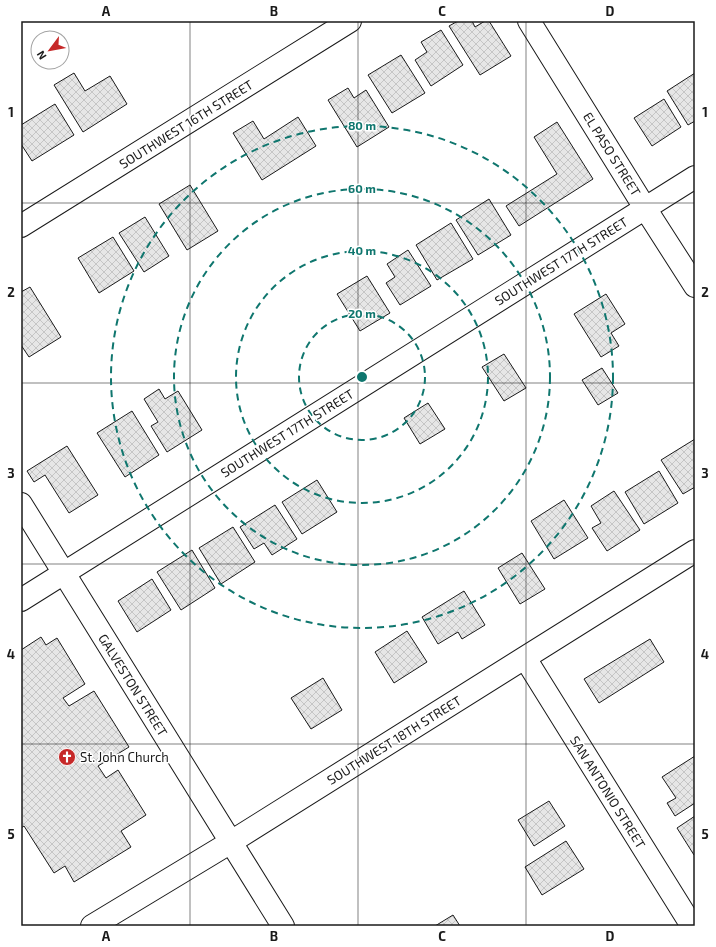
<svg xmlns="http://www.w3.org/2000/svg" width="716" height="947" viewBox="0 0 716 947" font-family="'Exo 2',sans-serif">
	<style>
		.building { fill: url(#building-cross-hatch); stroke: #1a1a1a }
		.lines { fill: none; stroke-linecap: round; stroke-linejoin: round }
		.minor-casing { stroke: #1a1a1a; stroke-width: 24 }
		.minor { stroke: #fff; stroke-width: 22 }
		.grid { fill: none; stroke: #1a1a1a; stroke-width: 1; stroke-opacity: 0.55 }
		.ring { fill: none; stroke: #0f766e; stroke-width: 2; stroke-dasharray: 7 5 }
		.labels { text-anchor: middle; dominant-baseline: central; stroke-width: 3; stroke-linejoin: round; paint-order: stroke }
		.street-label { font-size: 13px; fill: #1a1a1a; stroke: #fff }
		.poi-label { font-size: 13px; fill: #1a1a1a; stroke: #fff; text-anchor: start }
		.centre { fill: #0f766e; stroke: #fff; stroke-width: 2 }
		.ring-label { font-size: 12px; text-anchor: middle; font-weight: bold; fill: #0f766e; stroke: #fff; stroke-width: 3; stroke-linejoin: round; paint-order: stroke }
		.neatline { fill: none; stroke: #1a1a1a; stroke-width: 1.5 }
		.grid-label { font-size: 13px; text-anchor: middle; font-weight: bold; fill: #1a1a1a }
	</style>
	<defs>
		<pattern id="building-cross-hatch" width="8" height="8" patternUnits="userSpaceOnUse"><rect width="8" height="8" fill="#e6e6e6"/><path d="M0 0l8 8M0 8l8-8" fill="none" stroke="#c5c5c5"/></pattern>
	</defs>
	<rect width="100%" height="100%" fill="#fff"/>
	<path class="building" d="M458,21H472L475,27L485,21H489L511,56L480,75L449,26Z
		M441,30L463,65L431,86L415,60L427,52L421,42Z
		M401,55L425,93L392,113L368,75Z
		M74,73L85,91L110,76L127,104L83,132L54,85Z
		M695,73V121L688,125L667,91Z
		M348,88L354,98L366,90L389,127L357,147L328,100Z
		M664,99L681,127L652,146L634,118Z
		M55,104L74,135L32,161L21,144V125Z
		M298,117L316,146L262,180L233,133L253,121L264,139Z
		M557,122L593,179L519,226L506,206L557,174L534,137Z
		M190,185L218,231L187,250L159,204Z
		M489,199L511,235L478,255L456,220Z
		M145,217L169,256L144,272L119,233Z
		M451,223L473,259L437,280L416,245Z
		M113,237L134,271L99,293L78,258Z
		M408,250L431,286L400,305L386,283L395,277L387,264Z
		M367,276L390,313L360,331L337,294Z
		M30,287L61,337L29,357L21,345V292Z
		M606,294L625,324L611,333L619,346L601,357L574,314Z
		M504,354L526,388L504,401L482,367Z
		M602,368L618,393L598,405L582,380Z
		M159,389L165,399L178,391L202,430L167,452L151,426L158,422L144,399Z
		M428,403L445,429L420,444L404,418Z
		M132,411L159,455L125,477L97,433Z
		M695,439V487L683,494L661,460Z
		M67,446L98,495L69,513L45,475L34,482L27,471Z
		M659,471L678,503L644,524L625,492Z
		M317,480L337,512L302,534L282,502Z
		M614,491L640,530L607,551L592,528L601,523L591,506Z
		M564,500L588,538L554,559L531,521Z
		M275,505L297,539L272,555L264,543L254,549L240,527Z
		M233,527L255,562L221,584L199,548Z
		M192,550L215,588L181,610L157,572Z
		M522,553L545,589L520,604L498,568Z
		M152,579L171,610L137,632L118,601Z
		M464,591L485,625L462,639L458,632L438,644L422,617Z
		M407,631L427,662L394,683L375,652Z
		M41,637L46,645L57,638L85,684L63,698L69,706L94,691L129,747L98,766L106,778L118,770L146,815L121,831L131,847L74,882L65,866L54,873L24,826L21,828V650Z
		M650,639L664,662L599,703L584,679Z
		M323,678L342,710L311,729L291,698Z
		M695,756V803L675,816L667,803L676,798L662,777Z
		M549,801L565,826L534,846L518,820Z
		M695,816V854L694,855L677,828Z
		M566,841L584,869L542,895L525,867Z
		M453,915L460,926H435Z"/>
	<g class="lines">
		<g class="minor-casing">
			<path id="minor" d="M529,21L645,208L695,286
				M21,226L350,21
				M21,504L283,926
				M21,600L695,177
				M525,658L692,926
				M92,926L231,842L695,551"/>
		</g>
		<use href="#minor" class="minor"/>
	</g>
	<path class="grid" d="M190,21V926M358,21V926M526,21V926M21,203H695M21,383H695M21,564H695M21,744H695"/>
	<g class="ring">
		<circle cx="362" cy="377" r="63"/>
		<circle cx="362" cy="377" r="126"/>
		<circle cx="362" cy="377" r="188"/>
		<circle cx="362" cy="377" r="251"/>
	</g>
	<defs>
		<g id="church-disc" transform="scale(0.9)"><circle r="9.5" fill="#c62828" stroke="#fff"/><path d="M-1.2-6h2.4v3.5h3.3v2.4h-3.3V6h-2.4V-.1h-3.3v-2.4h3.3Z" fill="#fff"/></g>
	</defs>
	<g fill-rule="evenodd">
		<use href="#church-disc" x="67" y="757"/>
	</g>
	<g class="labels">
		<g class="street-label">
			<text transform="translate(186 124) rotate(-32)">SOUTHWEST 16TH STREET</text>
			<text transform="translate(612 154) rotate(58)">EL PASO STREET</text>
			<text transform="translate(561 261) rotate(-32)">SOUTHWEST 17TH STREET</text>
			<text transform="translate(287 433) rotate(-32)">SOUTHWEST 17TH STREET</text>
			<text transform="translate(133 685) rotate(58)">GALVESTON STREET</text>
			<text transform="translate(394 740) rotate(-32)">SOUTHWEST 18TH STREET</text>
			<text transform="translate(608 792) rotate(58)">SAN ANTONIO STREET</text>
		</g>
		<g class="poi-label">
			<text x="80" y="757">St. John Church</text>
		</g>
	</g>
	<circle cx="362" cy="377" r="6" class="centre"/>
	<g class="ring-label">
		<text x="362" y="130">80 m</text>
		<text x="362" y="193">60 m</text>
		<text x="362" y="255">40 m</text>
		<text x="362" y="318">20 m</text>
	</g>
	<rect width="716" height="947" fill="none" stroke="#ffffff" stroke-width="44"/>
	<g transform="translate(50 50) rotate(238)"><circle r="19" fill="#ffffff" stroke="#a3a3a3"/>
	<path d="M0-3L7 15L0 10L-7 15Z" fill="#c62828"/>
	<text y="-6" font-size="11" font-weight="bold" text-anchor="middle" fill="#1a1a1a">N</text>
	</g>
	<rect x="22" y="22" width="672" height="903" class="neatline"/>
	<g class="grid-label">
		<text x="106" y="16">A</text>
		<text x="274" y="16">B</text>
		<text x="442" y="16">C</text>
		<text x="610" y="16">D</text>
		<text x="11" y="117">1</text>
		<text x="705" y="117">1</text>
		<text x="11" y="297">2</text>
		<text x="705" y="297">2</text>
		<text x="11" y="478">3</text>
		<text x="705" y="478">3</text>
		<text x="11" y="659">4</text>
		<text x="705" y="659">4</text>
		<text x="11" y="839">5</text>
		<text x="705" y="839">5</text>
		<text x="106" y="941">A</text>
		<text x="274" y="941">B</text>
		<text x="442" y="941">C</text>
		<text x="610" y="941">D</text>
	</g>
</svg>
